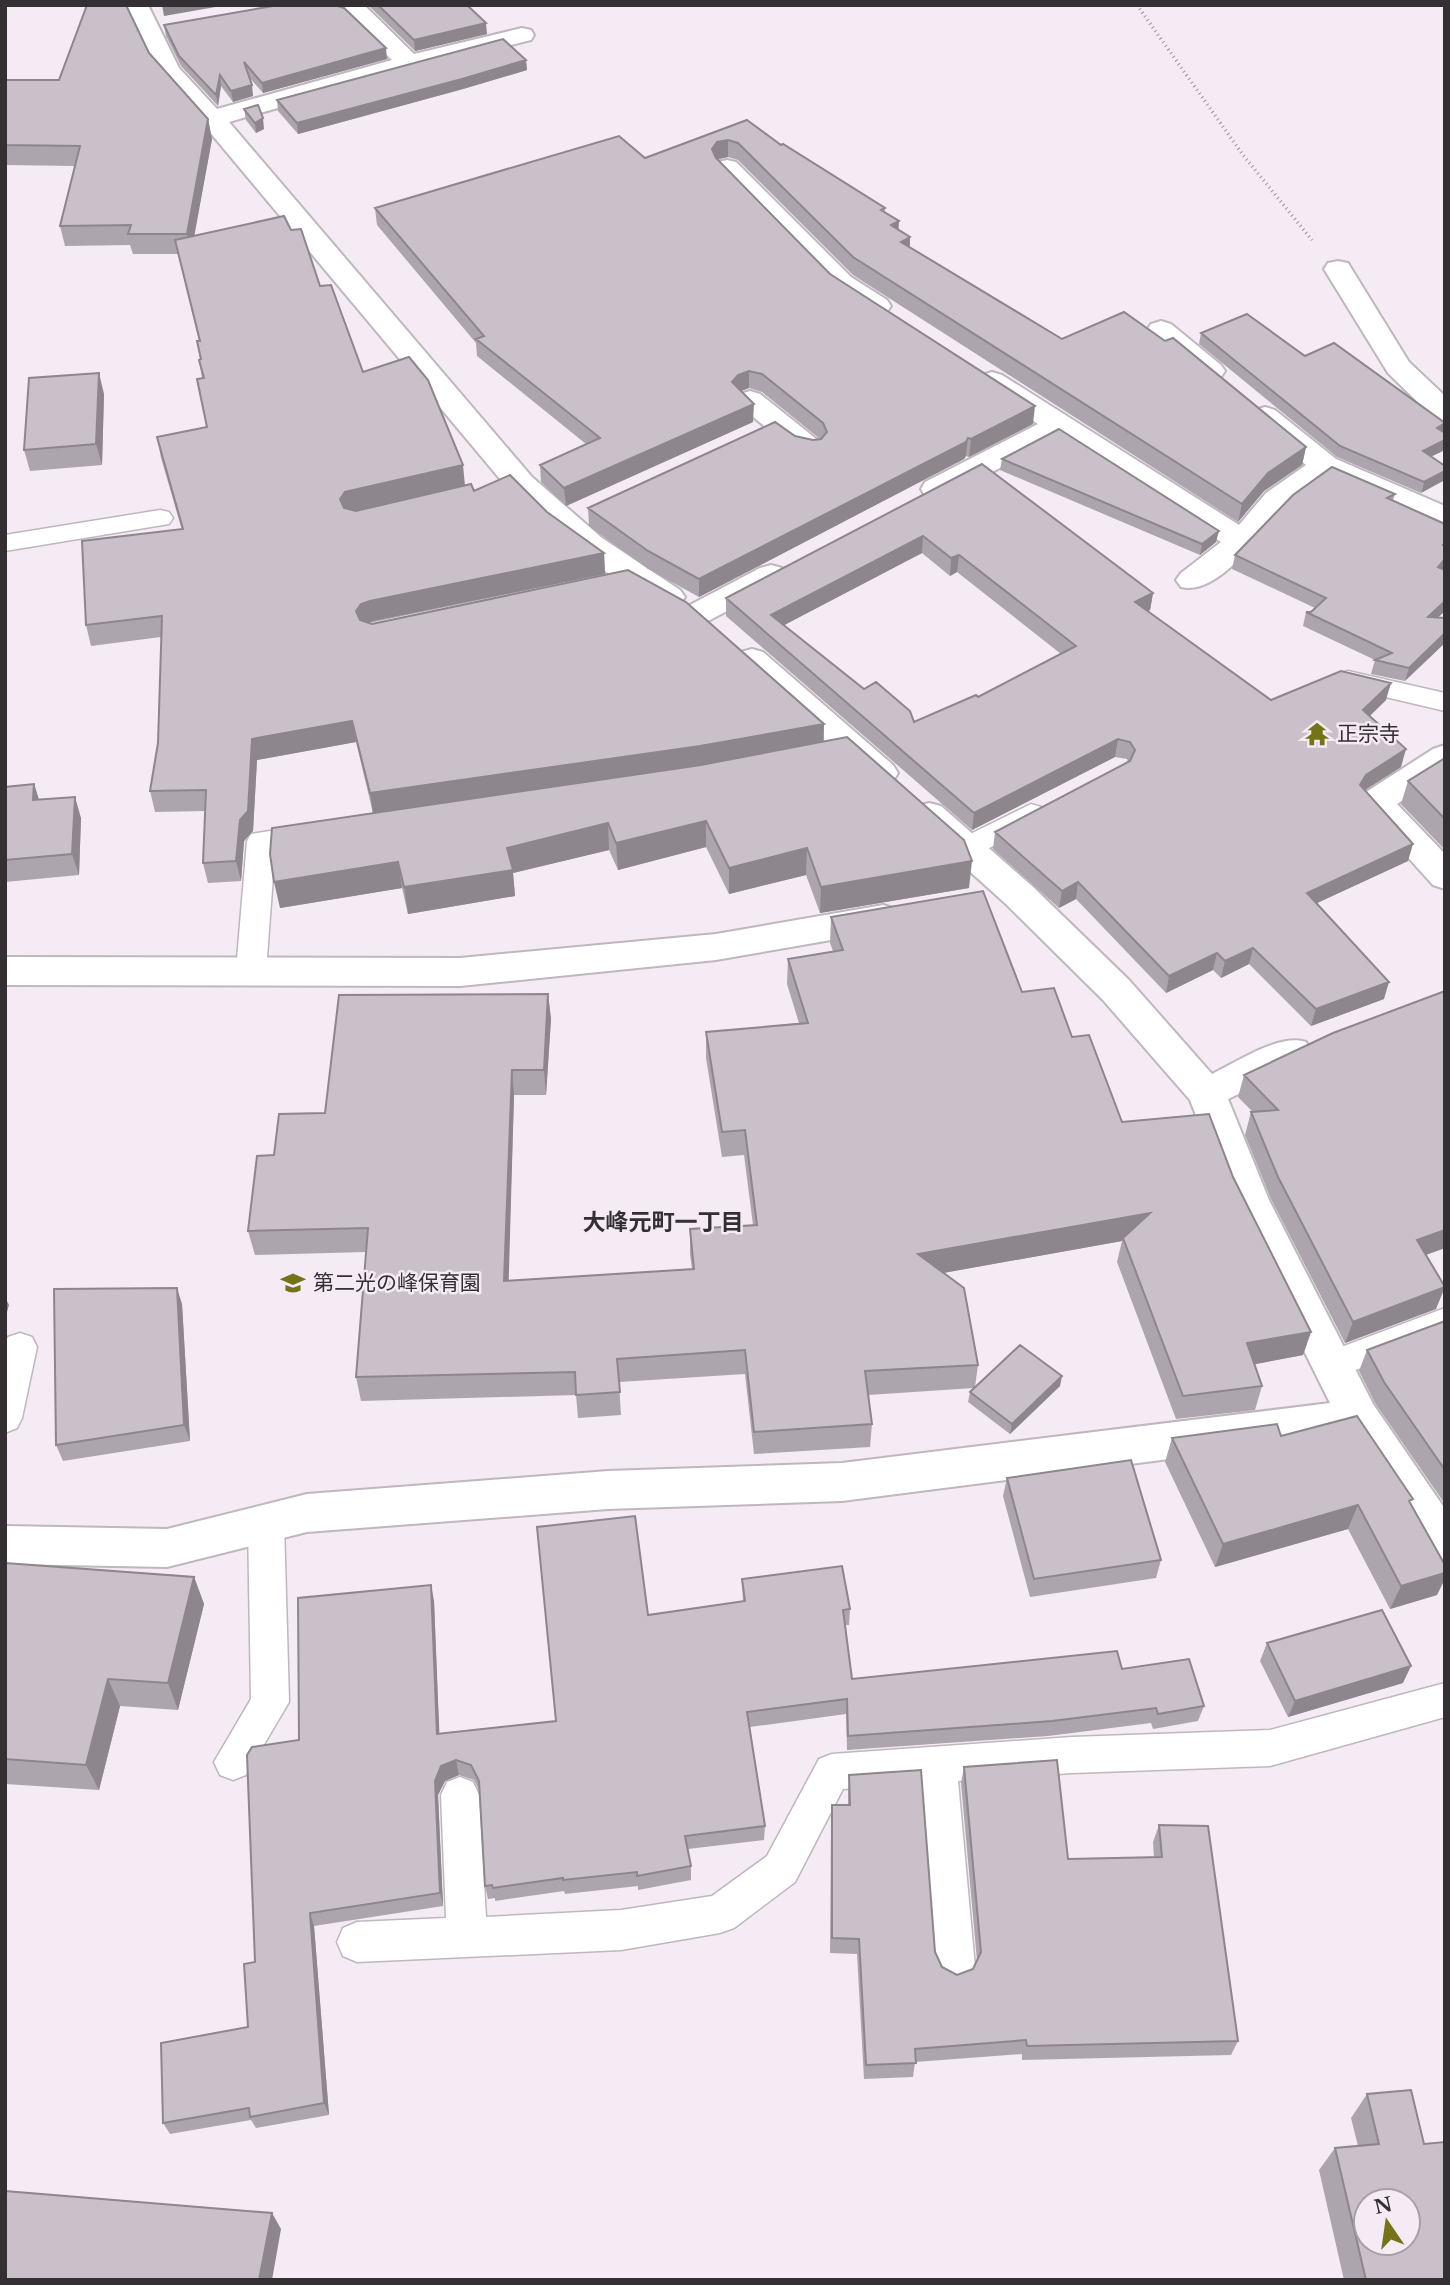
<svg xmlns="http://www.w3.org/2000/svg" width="1450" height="2285" viewBox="0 0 1450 2285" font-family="'Libre Baskerville','Noto Sans JP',serif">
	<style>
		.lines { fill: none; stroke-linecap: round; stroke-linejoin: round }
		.service-casing { stroke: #bfb6bf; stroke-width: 3 }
		.minor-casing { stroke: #bfb6bf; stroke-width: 4 }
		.path { stroke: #9c959c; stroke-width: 3.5; stroke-dasharray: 1 3.5; stroke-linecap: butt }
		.service { fill: #fff; fill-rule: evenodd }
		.minor { fill: #fff; fill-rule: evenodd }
		.wall { fill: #ada5ad; fill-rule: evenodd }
		.shaded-wall { fill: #8d868d }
		.building { fill: #c9c0c9; stroke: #8d868d; stroke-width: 2; fill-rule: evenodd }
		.labels { text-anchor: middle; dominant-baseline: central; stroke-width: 5; stroke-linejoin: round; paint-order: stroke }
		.poi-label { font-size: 21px; fill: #332f33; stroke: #f4ebf4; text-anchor: start }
		.neighbourhood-label { font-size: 23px; font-weight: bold; fill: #332f33; stroke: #f4ebf4 }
	</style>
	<rect width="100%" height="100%" fill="#f4ebf4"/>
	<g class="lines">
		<g class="service-casing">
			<path id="service" d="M160,510L169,512L173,518L169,524L5,551V535Z
				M1348,671L1445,693V711L1339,686L1335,680L1339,674Z
				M1031,804L1041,807L1045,814L1041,821L976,855L966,858L956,855L952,848L956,841Z
				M314,824L324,827L328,834L324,841L275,849L266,971L262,979L251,982L240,979L236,971L247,841L251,834Z
				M1445,1308V1336L1332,1379L1320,1375L1315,1365L1320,1355Z
				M20,1333L32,1337L37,1347L22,1418L17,1428L5,1433V1343L8,1337Z
				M266,1507L279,1512L284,1523L289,1702L246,1775L233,1780L220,1775L214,1762L251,1699L248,1523L253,1512Z
				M1445,1683V1717L1270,1766L1072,1773L958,1781L975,1967L969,1981L955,1987L941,1981L935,1967L921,1784L843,1789L795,1882L734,1928L720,1933L621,1950L357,1962L343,1956L337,1942L343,1928L357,1922L446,1918L441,1795L447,1782L460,1777L473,1782L479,1795L486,1917L621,1910L712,1896L767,1856L819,1759L832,1754L1072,1737L1270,1730Z"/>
		</g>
		<g class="minor-casing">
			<path id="minor" d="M124,5H148L179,68L217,109L392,60L347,16L322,10L319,5H364L414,54L522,28L531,30L534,35L531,40L418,68L229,122L532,477L602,538L680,590L685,597L680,604C677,605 673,607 670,607C640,608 535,514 510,491L203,124L155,71Z
				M727,160L736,162L851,277L887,300L891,306L887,312L877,314L867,312L831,289L718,174L714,168L718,162Z
				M1338,261L1348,263L1409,362L1445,396V422L1435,419L1388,373L1324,269L1328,263Z
				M1161,321L1171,324L1221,365L1225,371L1221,377L1211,380L1201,377L1151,336L1147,330L1151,324Z
				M992,372L1002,375L1239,525L1266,493L1306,465L1255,422L1250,416L1255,410L1265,407L1275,410L1336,459L1445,506V528L1328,478C1315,488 1300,496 1288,507C1263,529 1219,597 1181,587L1176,580L1181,573L1221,542L1058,437L947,496L936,498L925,496L921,489L925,482L1038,424L982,387L977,381L982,375Z
				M750,391L760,394L820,442L824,448L820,454L809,457L798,454L740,406L735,400L740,394Z
				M771,565L782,568L787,575L782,582L710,620L699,623L688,620L683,613L688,606L760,568Z
				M752,649L763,652L893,765L898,773L893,781L881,785L869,781L741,668L736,660L741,652Z
				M1445,745V773L1397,804L1445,854V889L1433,885L1358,802L1363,794L1433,749Z
				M929,803L941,806L1032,886L1129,980L1212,1074C1237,1062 1280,1033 1306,1042L1312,1052L1306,1062L1228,1099L1269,1200L1373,1404L1445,1509V1564L1430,1559L1348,1436L842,1501L608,1509L307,1532L167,1567L5,1564V1526L167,1529L307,1494L608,1471L842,1463L1330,1403L1229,1200L1190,1100L1103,1000L1006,904L917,824L912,815L917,806Z
				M883,905L896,909L901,918L896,927L883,931L716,960L460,986L5,985V957L460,958L716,934Z"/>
		</g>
		<path class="path" d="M1137,5L1243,155L1312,240"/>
		<use href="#service" class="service"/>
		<use href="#minor" class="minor"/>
	</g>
	<path class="wall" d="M368,5H467L487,34L415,51Z
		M164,25L387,59L263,93L248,76L253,96L233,102L221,86L218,106L181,66L166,36Z
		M149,53L208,119L212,139L194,235L320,286L363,372L465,486L474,491L547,512L604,553L605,574L369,623L824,724V741L969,888L820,913L806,875L729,894L706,847L618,870L609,850L513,873L515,896L408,914L402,888L280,908L373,813L356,742L257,760L253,831L244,841L241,881L208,883L203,863L205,811L155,812L150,791L158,743L161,637L91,646L86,625L182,530L161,458L157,437L206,427L202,378L199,360L200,359L197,341H199L178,254H133L130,245L65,246L60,226L75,166L5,165V80H59Z
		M526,60L527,70L463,89L298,134L278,111L277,100Z
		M244,109L264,129L256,133L246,120Z
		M747,120L781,145L885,208V212L899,230L910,237V247L1062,339L1306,447L1302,465L1264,491L1238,522L853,275L738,160L728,157L717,160L830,274L1033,424L969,457L966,456L964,459L699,597L648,569L589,526L588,508L795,436L813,440L820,439L762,392L749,388L741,391L753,422L566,506L541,482L540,465L586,444L477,356L476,343L377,225L375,208L645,158Z
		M1201,333L1305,356L1445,433V450L1431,456L1421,493L1337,457L1199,344Z
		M104,394L102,465L30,471L24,450Z
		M1002,459L1216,542L1200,555L1000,470Z
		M982,464L1153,593L1150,610L1147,611L1271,700H1386L1370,716L1401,767L1365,790L1408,861L1317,903L1384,999L1311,1026L1249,964L1221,978L1213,970L1166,993L1076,899L1059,908L993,849L995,832L1128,762L1127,759L1115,757L972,830L726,616V598ZM922,553L950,576L957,572L1061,654L978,697L914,722L864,689L784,625Z
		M1395,494L1393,500L1445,524V611L1438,617L1405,681L1371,674L1375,660L1303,626L1306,612H1311L1315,608L1232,569L1235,555Z
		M1445,758V850L1401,804L1408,781Z
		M34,784L39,800L81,818L79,875L5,882V787Z
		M831,917L1022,992L1072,1037L1122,1122L1233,1177L1311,1332L1303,1355L1255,1364L1262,1386L1255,1410L1176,1419L1117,1262L1122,1241L943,1273L978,1365L975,1387L1060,1386L1010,1434L968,1402L970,1392L974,1388L868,1395L872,1424L870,1447L754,1454L745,1374L619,1382L621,1415L578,1418L576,1395L361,1401L356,1377L366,1252L255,1255L248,1231L274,1155L325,1113L548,994L551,1019L546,1095H514L508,1281L692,1269L690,1254V1229L753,1225L744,1155L722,1157L706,1058V1032L799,1023L787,984L788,959L833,951L830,943Z
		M1244,1075L1445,1248L1426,1255L1436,1309L1345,1343L1271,1199L1245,1135L1251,1112H1253L1238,1097Z
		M182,1304L190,1441L63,1461L56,1445Z
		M1445,1321V1504L1375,1403L1359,1371L1367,1350Z
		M1281,1436L1411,1504L1437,1595L1390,1609L1348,1529L1215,1567L1165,1462L1172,1438Z
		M1007,1478L1161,1560L1156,1578L1030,1597L1003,1496Z
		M5,1563L194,1577L204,1604L178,1710L120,1706L99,1790L5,1784Z
		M742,1579L850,1609L849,1625H845L852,1679L1122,1669L1204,1706L1198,1721L1153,1729L1151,1723L1048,1736L847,1750L846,1714L750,1727L765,1826L764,1840L688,1849L691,1866V1880L638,1890V1886L565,1894L564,1891L495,1901V1898L488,1899L485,1886L479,1790L474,1780L459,1775L445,1781L438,1795L443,1906L314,1926L329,2115L256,2128L251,2120L170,2134L163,2123L248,2027L255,1962L299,1740L434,1601L439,1733L556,1721L648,1615L743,1602Z
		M1267,1643L1403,1683L1288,1717L1260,1661Z
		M964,1767L1068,1859L1154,1858L1153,1842L1159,1825L1238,2041L1231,2055L1022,2060V2054L915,2062L913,2077L864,2079L857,1954L830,1953L831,1821L832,1805H848V1791L849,1775L942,1967L957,1975L973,1969L977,1961L961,1783Z
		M1367,2094L1445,2280H1344L1319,2170L1335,2148L1358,2146L1351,2118Z"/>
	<path class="shaded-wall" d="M162,5H227L164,16Z
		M486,23L487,34L415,51L414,40Z
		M386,48L387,59L263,93L262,83Z
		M526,60L527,70L463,89L298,134L297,123Z
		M220,75L221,86L218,106L216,95Z
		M252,85L253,96L233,102L231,91Z
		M263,118L264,129L256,133L255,123Z
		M208,119L212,139L191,254L187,234Z
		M728,140V157L717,159L712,167V149L717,142Z
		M899,221L898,239L891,225Z
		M910,237L909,255L901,242Z
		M749,371V388L738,392L732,382L738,375Z
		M99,373L104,394L102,465L96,444Z
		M754,404L753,422L566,506L564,488Z
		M1035,406L1033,424L969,457L971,439Z
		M1445,424V427L1443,435L1437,428Z
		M968,438L966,456L964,459L699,597V579Z
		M1445,440V450L1420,462L1423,451Z
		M1306,447L1302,465L1264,491L1238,522L1242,504L1268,473Z
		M463,465L465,486L343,520L340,499L345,492Z
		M1445,471V480L1421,493L1424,482Z
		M1219,531L1216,542L1200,555L1202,544Z
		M923,536L922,553L771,632V615Z
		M604,553L605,574L373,621L364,625L359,632L356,611L361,604L370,601Z
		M959,555L957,572L950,576L951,558Z
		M1445,559V569L1434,580L1438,567Z
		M1153,593L1150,610L1132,620L1135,602Z
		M1445,601V611L1424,631L1428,617Z
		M1445,633V643L1405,681L1409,668Z
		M1391,683L1386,700L1358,727L1363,710Z
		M352,721L356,742L257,760L253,831L244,841L241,881L236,861L240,820L252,739Z
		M824,724L823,744L701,766L373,814L370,793Z
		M1118,739L1115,757L972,830L974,813Z
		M1406,749L1401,767L1362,792L1360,785L1366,775Z
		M34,784L41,806L33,800Z
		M75,797L81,818L79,875L72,854Z
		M706,821V847L618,870L616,843Z
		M608,823L609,850L513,873L515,896L408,914L404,887L507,848Z
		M1413,844L1408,861L1302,910L1307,893Z
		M807,848L806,875L729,894V868Z
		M972,861L969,888L820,913L821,887Z
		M398,862L402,888L280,908L274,882Z
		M1078,882L1076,899L1059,908L1062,891Z
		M1253,948L1249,964L1221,978L1225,961Z
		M1217,953L1213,970L1166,993L1169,976Z
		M1389,982L1384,999L1311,1026L1316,1009Z
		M548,994L551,1019L546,1095L544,1070Z
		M512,1070L514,1095L508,1305L504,1281Z
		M1150,1213L1123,1238L1122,1241L915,1278L918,1254Z
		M1445,1230V1248L1408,1261L1417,1240Z
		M1445,1287L1436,1309L1345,1343L1353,1322Z
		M177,1288L182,1304L190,1441L184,1425Z
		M5,1297L9,1305L5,1319Z
		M1311,1332L1303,1355L1240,1367L1247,1343Z
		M1062,1376L1060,1386L1010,1434L1012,1424Z
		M1358,1505L1348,1529L1215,1567L1223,1544Z
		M1445,1573V1579L1437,1595L1390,1609L1401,1586Z
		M194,1577L204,1604L178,1710L168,1683Z
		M431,1585L434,1601L440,1748L437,1734Z
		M1411,1666L1403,1683L1288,1717L1295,1701Z
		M108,1679L120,1706L99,1790L86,1765Z
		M456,1760L459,1775L445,1781L438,1795L443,1906L440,1893L435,1781L441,1766Z
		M310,1913L314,1926L329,2115L324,2103Z
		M272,2213L281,2229L272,2280H259Z"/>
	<path class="building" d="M87,5H126L149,53L208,119L187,234H128L131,225L60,226L80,146L5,145V80H59Z
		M279,5H335L344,8L386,48L262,83L244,62L252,85L231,91L220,75L216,95L179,56L164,25Z
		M378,5H467L486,23L414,40Z
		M503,39L526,60L462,79L297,123L277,100Z
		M258,105L263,118L255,123L244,109Z
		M747,120L781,145L783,144L885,208L881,210L899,221L891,225L910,237L901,242L1062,339L1124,312L1165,341L1173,338L1306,447L1268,473L1242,504L853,257L738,143L728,140L717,142L712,149L716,158L830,274L1035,406L971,439L968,438L966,442L699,579L648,551L588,508L775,422L795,436L813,440L821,439L827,432L823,423L762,374L749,371L738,375L732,382L754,404L564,488L540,465L600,438L476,339L484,336L375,208L619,136L645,158Z
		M284,216L291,230L301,229L320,286L331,285L363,372L409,357L428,380L463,465L345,492L340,499L344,508L356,511L471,484L474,491L510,475L547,512L604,553L370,601L361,604L356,611L360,620L372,624L628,570L686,602L824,724L700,746L370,793L352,721L252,739L248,811L240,820L236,861L203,863L206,790L150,791L158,743L162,616L86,625L82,541L183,529L157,437L207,427L197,379L204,378L199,360L201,359L197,341H200L175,240Z
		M1247,314L1305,356L1334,343L1445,423L1437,428L1445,433V440L1423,451L1445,466V471L1424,482L1340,446L1201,333Z
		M99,373L96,444L24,450L29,378Z
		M1059,429L1219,531L1202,544L1002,459Z
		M982,464L1153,593L1135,602L1271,700L1341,671L1391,683L1363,710L1406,749L1366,775L1360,785L1413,844L1307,893L1389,982L1316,1009L1253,948L1225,961L1217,953L1169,976L1078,882L1062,891L995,832L1130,761L1135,750L1130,742L1118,739L974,813L726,598ZM923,536L951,558L959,555L1076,646L978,697L976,695L914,722L910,711L876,682L864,689L771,615Z
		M1332,467L1395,494L1387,498L1445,524V543L1443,545L1445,546V559L1438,567L1445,570V601L1428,617L1445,618V633L1409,668L1375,660L1392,653L1306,612H1311L1326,598L1235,555L1293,495Z
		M847,737L964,840L972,861L821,887L807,848L729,868L706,821L616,843L608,823L507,848L513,870L404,887L398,862L274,882L270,854L272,828L701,765Z
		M1445,758V819L1408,781Z
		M34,784L33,800L75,797L72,854L5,860V787Z
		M983,891L1022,992L1054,988L1072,1037L1089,1035L1122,1122L1209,1114L1233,1177L1311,1332L1247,1343L1262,1386L1183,1396L1123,1238L1150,1213L918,1254L964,1288L978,1365L865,1371L872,1424L754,1432L745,1350L617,1359L620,1392L576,1395L575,1372L356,1377L368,1228L248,1231L257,1156L274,1155L279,1114L325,1113L339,995L548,994L544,1070H512L504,1281L694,1269L690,1229L757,1225L745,1130L722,1132L706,1032L808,1023L788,959L843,950L831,917Z
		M1445,991V1230L1417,1240L1445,1287L1353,1322L1278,1177L1251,1112L1278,1110L1244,1075L1333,1033Z
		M177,1288L184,1425L56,1445L54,1289Z
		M1445,1321V1470L1384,1382L1367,1350Z
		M1020,1345L1062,1376L1012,1424L970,1392Z
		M1357,1416L1413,1499L1409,1501L1445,1565V1573L1401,1586L1358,1505L1223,1544L1172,1438L1277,1424L1281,1436Z
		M1131,1460L1161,1560L1034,1579L1007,1478Z
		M635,1516L648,1615L745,1601L742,1579L842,1566L850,1609L843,1610L852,1679L1117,1651L1122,1669L1189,1659L1204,1706L1158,1714L1156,1708L1052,1721L848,1736L847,1699L747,1712L765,1826L685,1836L691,1866L637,1876V1872L563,1880V1878L493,1888L492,1885L485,1886L479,1781L471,1765L456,1760L441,1766L435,1781L440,1893L310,1913L324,2103L250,2117L249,2108L163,2123L161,2043L248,2027L244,1964L255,1962L247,1755L252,1747L299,1740L298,1598L431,1585L437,1734L556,1721L537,1527Z
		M5,1563L194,1577L168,1683L108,1679L86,1765L5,1759Z
		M1382,1610L1411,1666L1295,1701L1267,1643Z
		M1057,1760L1068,1859L1162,1857L1159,1825L1208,1826L1238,2041L1027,2046L1026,2040L915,2049L916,2063L866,2065L859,1939L832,1938V1805H850L849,1775L921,1770L935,1952L942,1967L957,1975L973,1969L981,1952L964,1767Z
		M1411,2090L1424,2144L1445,2142V2280H1366L1335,2148L1379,2144L1367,2094ZM1366,2201H1408V2243H1366Z
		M5,2191L272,2213L259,2280H5Z"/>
	<defs>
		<g id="temple-bare" transform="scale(1.89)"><path d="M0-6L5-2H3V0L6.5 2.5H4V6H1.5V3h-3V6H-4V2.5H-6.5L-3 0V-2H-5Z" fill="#747317" stroke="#f4ebf4" stroke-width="2.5" paint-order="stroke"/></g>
		<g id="school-bare" transform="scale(1.89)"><path d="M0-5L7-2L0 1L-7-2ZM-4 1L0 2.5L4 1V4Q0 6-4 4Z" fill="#747317" stroke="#f4ebf4" stroke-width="2.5" paint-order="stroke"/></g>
	</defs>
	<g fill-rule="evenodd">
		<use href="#temple-bare" x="1317" y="734"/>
		<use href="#school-bare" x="293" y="1283"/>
	</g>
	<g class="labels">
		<g class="poi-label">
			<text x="1337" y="734">正宗寺</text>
			<text x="313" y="1283">第二光の峰保育園</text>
		</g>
		<g class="neighbourhood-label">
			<text x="663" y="1222">大峰元町一丁目</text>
		</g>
	</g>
	<rect width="1450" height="2285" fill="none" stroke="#332f33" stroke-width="14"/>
	<g transform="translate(1387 2222) rotate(347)"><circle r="33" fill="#f4ebf4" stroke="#a7a0a7" stroke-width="2"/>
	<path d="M0-5L12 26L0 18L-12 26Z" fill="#747317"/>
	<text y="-10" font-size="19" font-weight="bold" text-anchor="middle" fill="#332f33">N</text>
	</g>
</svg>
